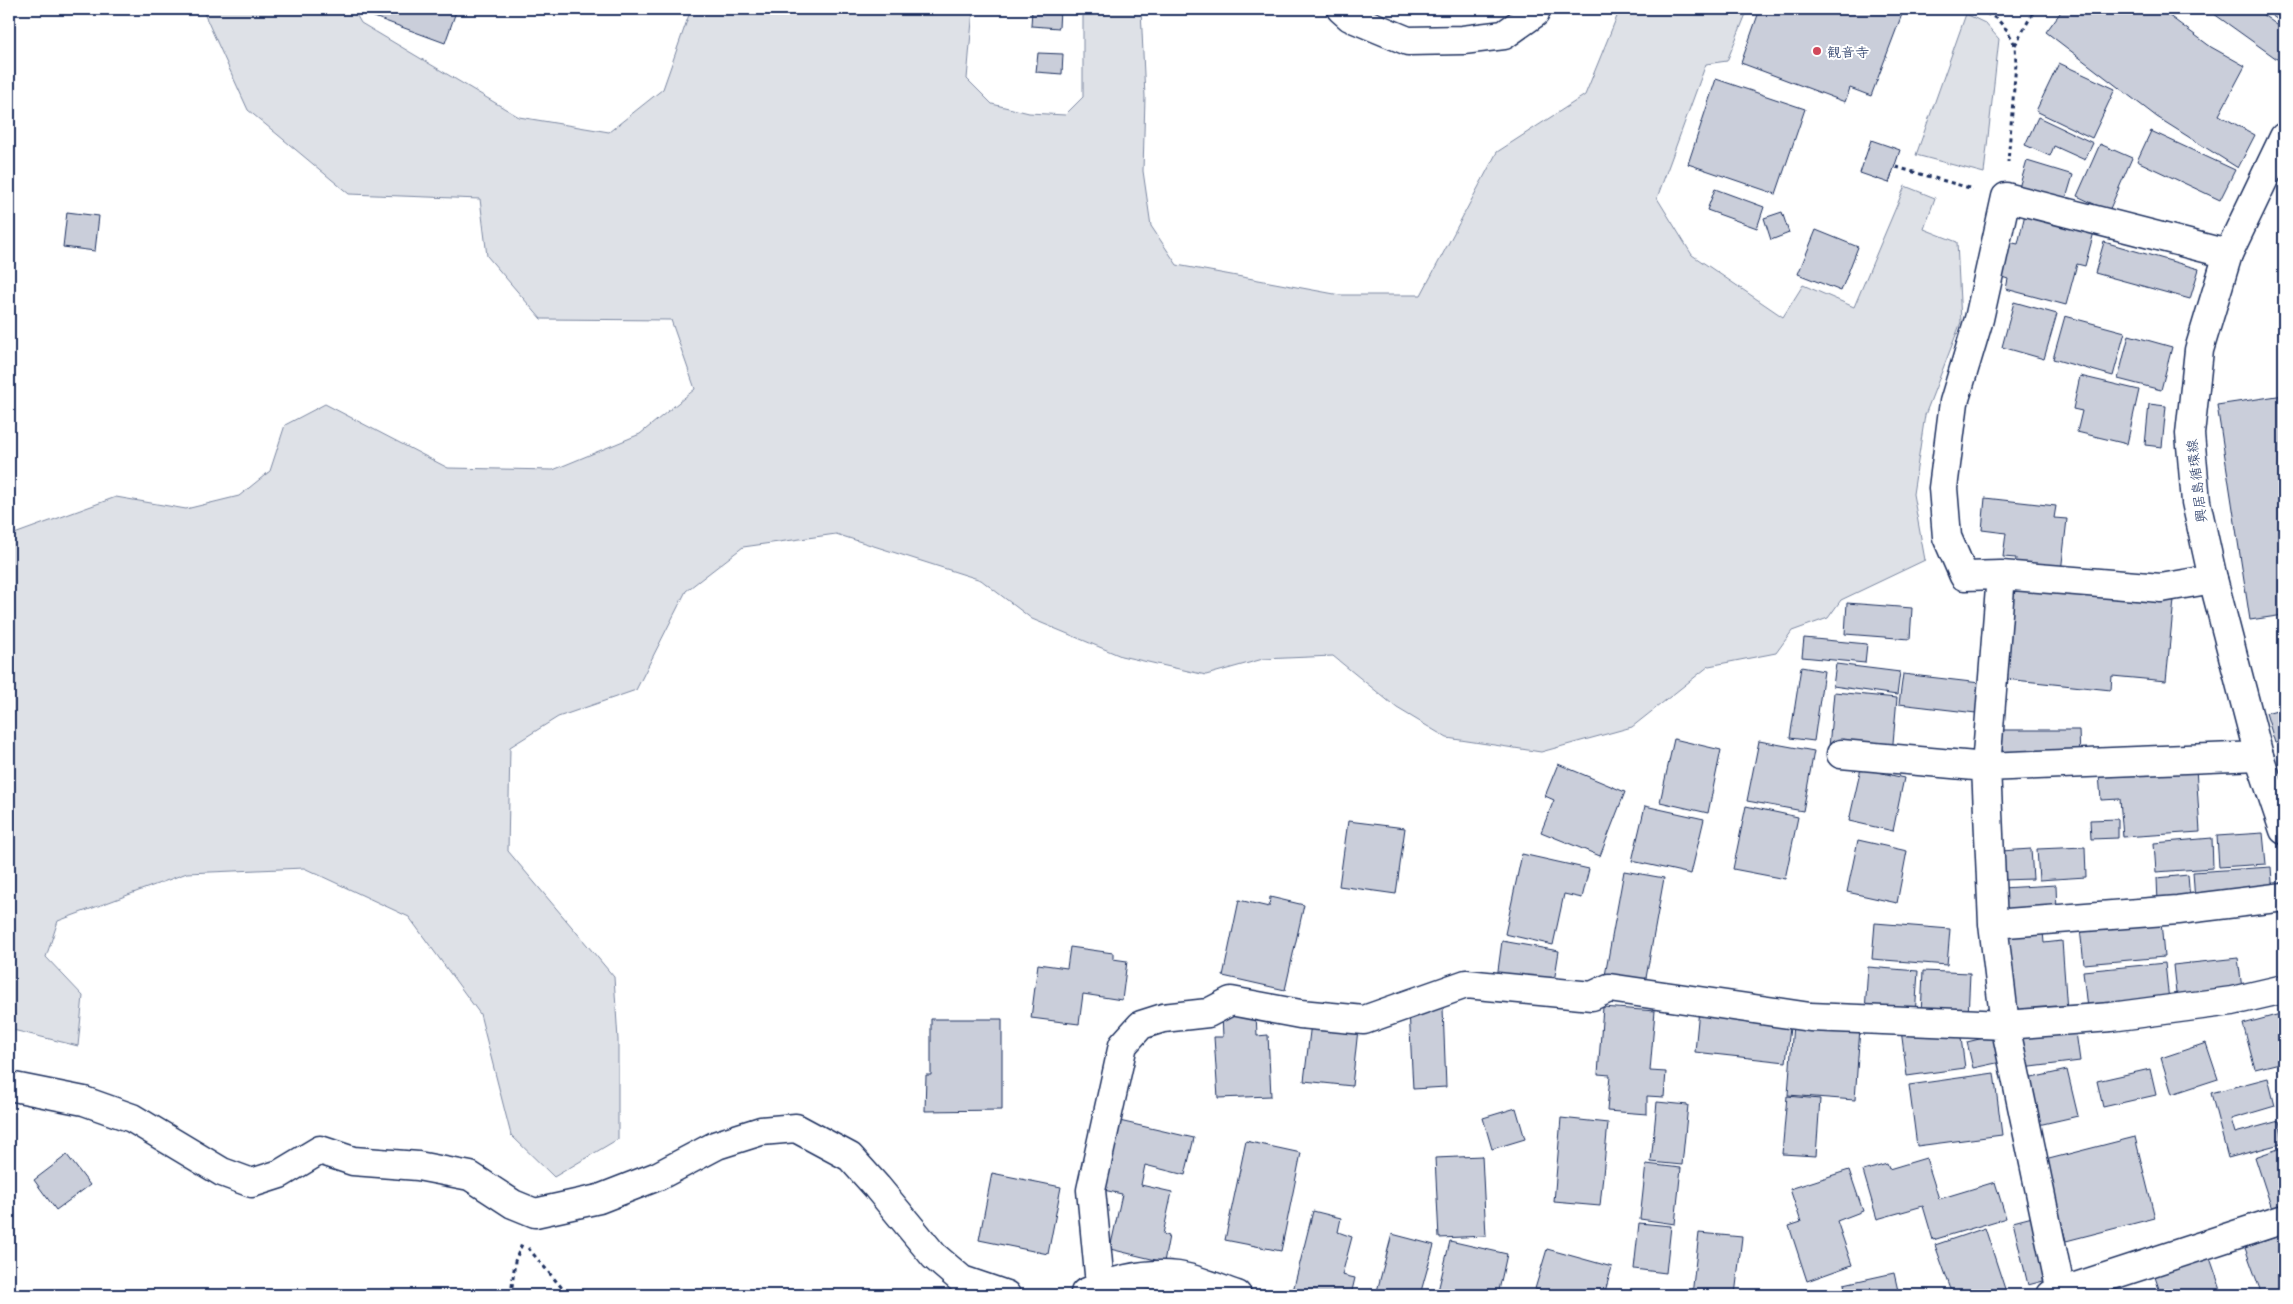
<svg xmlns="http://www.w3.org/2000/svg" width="2293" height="1304" viewBox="0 0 2293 1304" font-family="Mali,'Klee One',sans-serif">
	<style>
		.green { fill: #dee1e7; stroke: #7c88a2 }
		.building { fill: #caceda; stroke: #1b2f5e }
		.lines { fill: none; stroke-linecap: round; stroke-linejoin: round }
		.minor-casing { stroke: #1b2f5e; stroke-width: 31 }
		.secondary-casing { stroke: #1b2f5e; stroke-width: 31 }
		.path { stroke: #1b2f5e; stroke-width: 3; stroke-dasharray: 4 4; stroke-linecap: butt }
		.minor { stroke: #fff; stroke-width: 28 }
		.secondary { stroke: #fff; stroke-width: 28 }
		.poi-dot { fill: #d1495b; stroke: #fff; stroke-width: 2 }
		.labels { text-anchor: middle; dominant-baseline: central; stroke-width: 4; stroke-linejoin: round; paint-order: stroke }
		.poi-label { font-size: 14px; fill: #1b2f5e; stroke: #fff; text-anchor: start }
		.street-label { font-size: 14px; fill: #1b2f5e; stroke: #fff }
	</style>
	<rect width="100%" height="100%" fill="#fff"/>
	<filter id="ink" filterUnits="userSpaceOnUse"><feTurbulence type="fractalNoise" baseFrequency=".02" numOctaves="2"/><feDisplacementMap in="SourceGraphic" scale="10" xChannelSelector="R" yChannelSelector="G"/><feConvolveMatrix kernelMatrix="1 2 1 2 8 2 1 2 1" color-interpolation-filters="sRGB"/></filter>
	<g filter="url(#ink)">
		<path class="green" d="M202,9H353L361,23L519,117L609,132L663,89L691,9H973L967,79L992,104L1029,113L1065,115L1083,97V9H1141L1145,97L1143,171L1151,226L1177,265L1340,295H1421L1497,152L1585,95L1620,9H1748L1727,61L1706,64L1657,198L1692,255L1783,317L1803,285L1854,307L1905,186L1935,198L1924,229L1957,242L1961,322L1925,415L1913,494L1925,560L1841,600L1828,618L1792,631L1776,653L1709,666L1632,727L1541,752L1447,738L1397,708L1333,656L1263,659L1206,675L1121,656L1032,619L981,580L836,534L743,547L686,591L636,690L558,717L510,747L508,851L614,977L618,1040V1139L554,1177L511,1135L480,1014L409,917L304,868L187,873L58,921L46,957L83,996L78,1046L9,1029V536L116,497L186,509L239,496L270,471L285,425L325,404L448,468L553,470L640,434L695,389L671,320L541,319L487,256L480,199L349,194L248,110Z
			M1966,14L1985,23L1999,39L1984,173L1916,155Z"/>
		<path class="building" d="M368,9H457L445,43L366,14Z
			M1032,9H1060L1059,28L1031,26Z
			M1760,9H1810L1824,14L1826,9H1904L1871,96L1850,88L1845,102L1741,63Z
			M2063,9H2160L2211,47L2245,66L2219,115L2255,135L2238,168L2157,117L2046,32Z
			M2211,9H2255L2284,30V64L2210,11Z
			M2262,9H2284V24Z
			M1038,53L1063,54L1062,74L1036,72Z
			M2059,63L2115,89L2092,138L2036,111Z
			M1716,79L1805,109L1776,194L1688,164Z
			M2038,117L2093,143L2085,160L2054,146L2050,156L2025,145Z
			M2151,131L2235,170L2220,200L2137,161Z
			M1871,140L1900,150L1889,183L1860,173Z
			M2100,144L2132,158L2109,211L2077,196Z
			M2027,161L2073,175L2064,205L2018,191Z
			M1715,189L1764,207L1757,228L1707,210Z
			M67,212L99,216L95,251L63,247Z
			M1782,212L1789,233L1771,240L1764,218Z
			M2025,214L2094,232L2085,266L2077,264L2066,305L2006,289L2008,279L1999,276L2008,242L2018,244Z
			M1816,230L1858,247L1841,291L1798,274Z
			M2104,242L2199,269L2190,299L2095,273Z
			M2014,302L2057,314L2044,359L2002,347Z
			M2065,316L2125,332L2113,376L2053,359Z
			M2129,335L2172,347L2161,390L2118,379Z
			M2080,376L2139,390L2127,444L2077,432L2082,411L2073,409Z
			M2284,395V615L2250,620L2217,405Z
			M2149,404L2166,406L2162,447L2145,445Z
			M1985,498L2056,506L2054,518L2067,519L2061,572L2015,567L2016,558L2003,557L2006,533L1982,530Z
			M2014,584L2174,600L2166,681L2112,676L2111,690L2005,679Z
			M1847,603L1912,608L1910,639L1845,634Z
			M1804,638L1867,644L1865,663L1802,657Z
			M1836,664L1900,672L1897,695L1833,686Z
			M1801,667L1824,671L1814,741L1790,738Z
			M1903,674L1980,683L1976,713L1899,704Z
			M1834,692L1897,698L1892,754L1829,747Z
			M2284,708V741L2275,743L2266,713Z
			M1996,730H2079L2080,758L1996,757Z
			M1674,739L1721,750L1708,813L1660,802Z
			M1759,741L1814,751L1803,811L1747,801Z
			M1558,764L1625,792L1600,856L1541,832L1554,800L1545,796Z
			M1861,768L1904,778L1893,831L1849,821Z
			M2196,768L2200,832L2123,837L2120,799L2101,800L2099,774Z
			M1645,806L1704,819L1691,874L1632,861Z
			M1746,806L1798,817L1785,879L1733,869Z
			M2118,819V838L2091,839L2090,820Z
			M1348,821L1405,828L1396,894L1339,886Z
			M2263,833L2266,864L2219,867L2217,836Z
			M2212,838L2213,868L2156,872L2154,843Z
			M1858,840L1907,851L1897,903L1847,892Z
			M2085,847L2086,877L2039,880L2037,849Z
			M2031,849L2033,879L2002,880L2001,851Z
			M1522,854L1589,869L1582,898L1564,894L1553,945L1505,934Z
			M2271,867L2273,896L2195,902L2193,872Z
			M1624,871L1664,878L1644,989L1604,981Z
			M2188,875L2190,901L2158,903L2157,878Z
			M2056,885L2057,913L2002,916L2001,888Z
			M1270,897L1304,905L1285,990L1223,976L1239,900L1269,907Z
			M2161,921L2164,957L2084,964L2080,929Z
			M1875,923L1950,929L1947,965L1872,959Z
			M2043,931L2044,943L2062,941L2067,1011L2013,1015L2002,934Z
			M1502,941L1559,951L1553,988L1497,978Z
			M1070,947L1113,953V959L1127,961L1122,1000L1083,994L1079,1024L1031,1018L1038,964L1067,968Z
			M2238,958L2243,996L2177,1003L2173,965Z
			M2165,963L2169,1001L2087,1009L2083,971Z
			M1868,967L1918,971L1915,1016L1865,1012Z
			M1923,971L1970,973L1968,1017L1921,1015Z
			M1603,1007L1655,1011L1650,1071L1666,1072L1664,1097L1647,1096V1114L1607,1111L1610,1075L1598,1074Z
			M1443,1008L1446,1087L1413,1089L1409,1009Z
			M1699,1009L1791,1019L1786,1062L1695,1052Z
			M1256,1012L1257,1036L1268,1035L1271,1096L1218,1098L1214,1037H1223L1222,1014Z
			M2284,1013V1062L2255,1069L2243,1024Z
			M931,1019H1002V1110L925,1111L926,1075H931Z
			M1311,1023L1358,1029L1352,1086L1304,1081Z
			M1793,1023L1860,1028L1855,1100L1788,1095Z
			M1959,1023L1965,1068L1907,1076L1901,1030Z
			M2075,1025L2080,1061L2023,1068L2019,1032Z
			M2000,1034L2006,1061L1973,1068L1967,1042Z
			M2206,1043L2218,1079L2172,1094L2161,1058Z
			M2150,1069L2156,1095L2103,1107L2097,1081Z
			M2067,1070L2078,1116L2034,1126L2023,1080Z
			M1994,1073L2002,1135L1917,1146L1909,1085Z
			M2268,1078L2275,1106L2231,1119L2235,1133L2279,1121L2284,1143L2228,1158L2211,1093Z
			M1787,1096L1820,1099L1816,1156L1782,1154Z
			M1657,1102L1688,1105L1682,1165L1651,1162Z
			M1516,1108L1525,1139L1492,1149L1483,1118Z
			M1561,1118L1608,1123L1600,1206L1554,1202Z
			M1115,1120L1194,1138L1185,1175L1145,1165L1141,1185L1172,1192L1163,1234L1169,1236L1164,1262L1110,1249L1122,1194L1099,1189Z
			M2135,1137L2155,1218L2066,1241L2045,1160Z
			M1246,1141L1301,1153L1281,1251L1225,1240Z
			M2284,1147V1205L2272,1209L2255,1157Z
			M67,1155L90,1185L56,1210L34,1180Z
			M1482,1156L1486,1236L1439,1238L1435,1158Z
			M1926,1158L1939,1199L1995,1182L2006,1218L1933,1240L1923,1206L1877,1219L1863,1171L1887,1164L1889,1169Z
			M1646,1164L1681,1168L1675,1224L1640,1219Z
			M1849,1170L1863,1211L1837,1221L1852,1265L1807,1281L1789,1226L1801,1222L1790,1189Z
			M992,1173L1061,1187L1048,1254L979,1240Z
			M1313,1211L1341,1218L1338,1232L1352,1237L1342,1275L1355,1278L1351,1295H1292Z
			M2040,1215L2055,1278L2028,1285L2013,1222Z
			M1639,1223L1671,1226L1666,1273L1634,1269Z
			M1985,1228L2007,1295H1953L1935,1245Z
			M1699,1233L1742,1237L1735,1295H1692Z
			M1392,1234L1434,1245L1420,1295H1376Z
			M2284,1234V1295H2262L2245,1248Z
			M1450,1241L1507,1254L1498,1295H1437Z
			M1547,1249L1612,1267L1604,1295H1559L1535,1289Z
			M2209,1255L2222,1293L2214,1295H2161L2154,1274Z
			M1894,1273L1899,1295H1846L1844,1284Z
			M1809,1290L1810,1295H1770Z"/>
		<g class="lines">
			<g class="minor-casing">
				<path id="minor" d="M1341,9L1350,17L1408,41L1463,40L1504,35L1535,13L1536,9
					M2001,575L2161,588L2213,579
					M1841,754L1986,767L2259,756
					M1993,924L2178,910L2284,897
					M9,1086L84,1101L132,1118L222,1172L252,1183L280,1174L320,1150L353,1161L418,1166L470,1176L513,1204L535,1213L599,1199L658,1176L717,1145L761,1131L796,1128L850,1157L877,1187L934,1256L962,1280L1006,1295
					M2061,1292L2005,1025L1993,924L1986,767L2001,575L1964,576L1947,537L1943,488L1954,402L1979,319L2006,197L2228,254
					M1085,1293C1114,1280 1147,1272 1178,1276C1198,1279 1218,1289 1237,1295
					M1101,1295L1091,1190L1123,1045L1141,1025L1163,1018L1208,1013L1231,1001L1300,1014L1364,1020L1466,984L1592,996L1609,988L1810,1017L2005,1025L2111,1017L2232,1001L2284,989
					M2051,1295L2284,1219"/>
			</g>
			<g class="secondary-casing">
				<path id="secondary" d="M2284,137L2228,254L2199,350L2190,434L2196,502L2213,579L2259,756L2284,830"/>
			</g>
			<path class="path" d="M1979,9L1997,19L2007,30L2015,45L2016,63L2008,162
				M2015,45L2035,9
				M1896,167L1973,189
				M528,1248L568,1295
				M511,1295L515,1261L522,1244"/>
			<use href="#minor" class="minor"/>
			<use href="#secondary" class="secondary"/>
		</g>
	</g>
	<circle class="poi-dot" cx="1817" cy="51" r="5"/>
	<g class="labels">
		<g class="poi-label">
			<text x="1827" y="51">観音寺</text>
		</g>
		<g class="street-label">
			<text transform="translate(2196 481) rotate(-97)">興居島循環線</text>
		</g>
	</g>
	<rect width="2293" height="1304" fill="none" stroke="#fff" stroke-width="30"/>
	<rect x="15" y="15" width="2263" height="1274" fill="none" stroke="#1b2f5e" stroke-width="2" filter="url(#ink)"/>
</svg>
